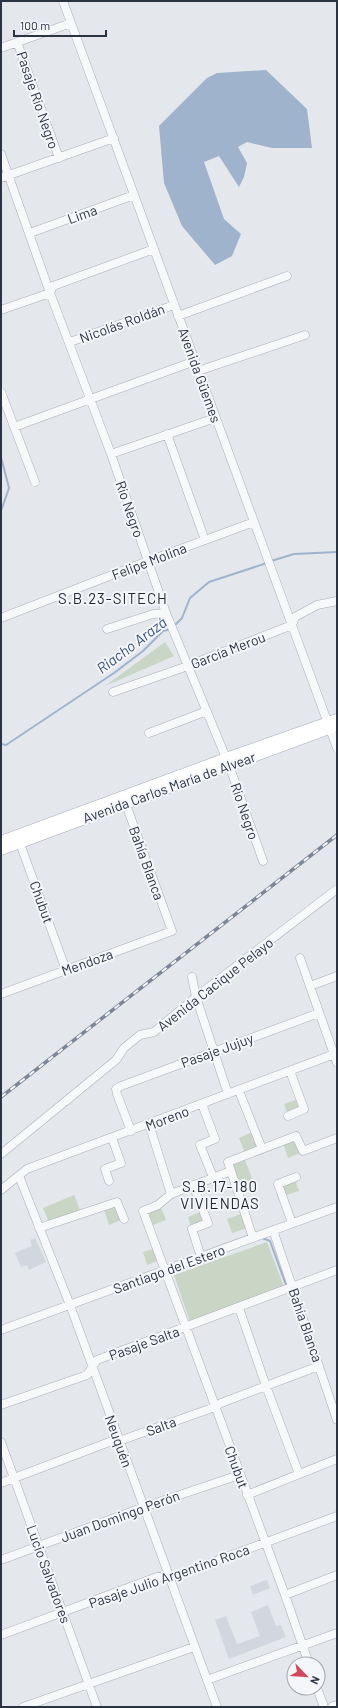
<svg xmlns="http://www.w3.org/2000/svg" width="338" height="1708" viewBox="0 0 338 1708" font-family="Barlow,sans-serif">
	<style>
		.built { fill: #d2d6de }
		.green { fill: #c9d6c5 }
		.water { fill: #9fb4cc }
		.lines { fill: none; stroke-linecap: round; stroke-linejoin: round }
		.stream { stroke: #9fb4cc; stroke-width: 2 }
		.minor-casing { stroke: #a9aeb7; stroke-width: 9 }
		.major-casing { stroke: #a3abb8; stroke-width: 11 }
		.minor { stroke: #f7f8fa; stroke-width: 8 }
		.major { stroke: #fff; stroke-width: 10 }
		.rail-casing { stroke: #7d8696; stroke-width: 3.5 }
		.rail { stroke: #f4f6f9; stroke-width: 2; stroke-dasharray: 6; stroke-linecap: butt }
		.labels { text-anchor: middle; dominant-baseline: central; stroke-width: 4; stroke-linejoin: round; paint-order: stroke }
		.street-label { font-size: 14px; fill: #2b3445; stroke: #f4f6f9 }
		.neighbourhood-label { font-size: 15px; letter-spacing: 1px; fill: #1d2536; stroke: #f4f6f9 }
		.water-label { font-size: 15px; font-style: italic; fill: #34527a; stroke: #f4f6f9 }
	</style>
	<rect width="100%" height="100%" fill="#e4e7ec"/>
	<path class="built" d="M35,1238L46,1262L29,1270L27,1265L21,1267L15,1253L32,1246L30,1240Z
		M267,1580L270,1588L253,1595L250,1586Z
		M268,1605L276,1626L281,1625L286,1637L229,1659L215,1620L226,1616L237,1644L260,1636L251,1612Z"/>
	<path class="green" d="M165,642L174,656L105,686Z
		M298,1099L302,1110L288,1115L284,1104Z
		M252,1132L259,1147L245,1153L239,1138Z
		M296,1138L301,1153L288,1158L283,1143Z
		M245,1160L255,1186L242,1191L232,1165Z
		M295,1180L299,1191L283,1196L280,1185Z
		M74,1195L80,1210L49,1222L43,1208Z
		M116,1205L121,1220L109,1225L104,1210Z
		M161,1208L166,1220L153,1225L148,1213Z
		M201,1212L205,1222L191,1227L188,1217Z
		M241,1214L247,1228L232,1233L227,1219Z
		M267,1242L284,1287L190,1322L174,1275Z
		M153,1249L157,1261L147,1265L143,1252Z"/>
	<path class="water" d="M266,70L307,109L312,148H272L247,142L238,147L247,163L244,177L239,187L219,156L204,162L224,219L241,234L232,256L215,265L182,226L164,183L159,126L207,78L217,73Z"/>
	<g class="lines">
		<path class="stream" d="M1,457L9,488L1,511
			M271,561L294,554L337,552
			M174,626L182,618L190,598L209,582L267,563
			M1,744L6,745L114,673L143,651L163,631L171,629
			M262,1238L270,1241L286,1285
			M289,1294L305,1338"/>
		<g class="minor-casing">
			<path id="minor" d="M63,1L337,748
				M17,42L59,158
				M1,48L71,23
				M1,154L50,293L111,454L166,613L229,765L263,861
				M1,178L114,138
				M30,233L134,195
				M50,293L53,286L154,249
				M1,310L50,293
				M178,316L287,276
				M70,342L174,305
				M198,371L305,335
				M1,392L35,482
				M14,427L195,361
				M167,434L205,540
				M111,454L215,418
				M1,618L148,561L254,522
				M107,629L153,614L166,613
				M113,692L182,668L292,625L295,617L317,605L337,601
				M149,733L207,711
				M18,838L66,970
				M300,958L337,1063
				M192,977L196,997L228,1094
				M310,986L337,976
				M1,994L172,931L124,799
				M239,1091L262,1149
				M202,1104L215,1139L200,1145L213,1177
				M288,1116L304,1109L290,1071
				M149,1124L171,1194
				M131,1131L117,1094L116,1089L121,1086L319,1013
				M1,1154L116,1060L124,1048L140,1035L154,1032L196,997L337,889
				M231,1171L253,1238
				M19,1176L70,1305L217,1707
				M109,1181L105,1169L121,1163L112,1138
				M193,1185L208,1223L192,1229L201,1257
				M1,1190L27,1169L337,1053
				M292,1223L278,1184L296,1177
				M39,1228L117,1202L124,1219
				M273,1230L337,1420
				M239,1308L266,1386L299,1474
				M1,1330L337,1207
				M1,1405L87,1375L97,1360L337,1270
				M1,1442L97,1707
				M1,1483L112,1441H119L215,1407L221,1403L319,1366
				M247,1495L337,1459
				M1,1560L144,1507L239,1475
				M285,1595L337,1575
				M1,1635L157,1577L178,1575L337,1516
				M309,1664L285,1595L143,1211L158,1205L171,1194L231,1171L228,1162L296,1136L303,1151L337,1138
				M207,1680L337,1633
				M317,1688L324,1707
				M23,1707L194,1647"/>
		</g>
		<g class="major-casing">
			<path id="major" d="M1,841L226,758L337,719
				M1,850L337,726
				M333,1707L337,1706"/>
		</g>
		<use href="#minor" class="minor"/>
		<use href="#major" class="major"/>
		<g class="rail-casing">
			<path id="rail" d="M1,1097L337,835"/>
		</g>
		<use href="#rail" class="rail"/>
	</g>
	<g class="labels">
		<g class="street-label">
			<text transform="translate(38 100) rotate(71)">Pasaje Río Negro</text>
			<text transform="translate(82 214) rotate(-20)">Lima</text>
			<text transform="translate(122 323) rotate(-20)">Nicolás Roldán</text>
			<text transform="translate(200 375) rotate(70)">Avenida Güemes</text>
			<text transform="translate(130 509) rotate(71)">Río Negro</text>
			<text transform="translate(149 561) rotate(-21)">Felipe Molina</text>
			<text transform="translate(228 650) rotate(-21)">García Merou</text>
			<text transform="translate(169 787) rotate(-20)">Avenida Carlos María de Alvear</text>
			<text transform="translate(245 811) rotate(71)">Río Negro</text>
			<text transform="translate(147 863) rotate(70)">Bahía Blanca</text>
			<text transform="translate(42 902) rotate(70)">Chubut</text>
			<text transform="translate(87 962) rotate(-20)">Mendoza</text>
			<text transform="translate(215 984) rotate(-38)">Avenida Cacique Pelayo</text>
			<text transform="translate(217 1050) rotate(-20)">Pasaje Jujuy</text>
			<text transform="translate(167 1118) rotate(-21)">Moreno</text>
			<text transform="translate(169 1269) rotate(-20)">Santiago del Estero</text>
			<text transform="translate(306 1325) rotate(71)">Bahía Blanca</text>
			<text transform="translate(144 1343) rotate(-20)">Pasaje Salta</text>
			<text transform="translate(161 1426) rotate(-20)">Salta</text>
			<text transform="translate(119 1441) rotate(70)">Neuquén</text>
			<text transform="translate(237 1467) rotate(70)">Chubut</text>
			<text transform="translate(120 1516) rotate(-20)">Juan Domingo Perón</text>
			<text transform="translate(49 1574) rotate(70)">Lucio Salvadores</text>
			<text transform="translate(169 1576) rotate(-19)">Pasaje Julio Argentino Roca</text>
		</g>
		<g class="neighbourhood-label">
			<text x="113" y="598">S.B.23-SITECH</text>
			<text x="220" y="1186">S.B.17-180<tspan x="220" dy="17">VIVIENDAS</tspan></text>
		</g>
		<g class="water-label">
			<text transform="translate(131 645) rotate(-37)">Riacho Arazá</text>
		</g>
	</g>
	<rect width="338" height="1708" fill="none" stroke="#2b3445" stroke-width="4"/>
	<g transform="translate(306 1676) rotate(115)"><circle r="19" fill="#f4f6f9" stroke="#a4a8b1"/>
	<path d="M0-3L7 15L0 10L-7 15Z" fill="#d1495b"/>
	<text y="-6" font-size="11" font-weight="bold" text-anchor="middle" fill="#2b3445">N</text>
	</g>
	<path d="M14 30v6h92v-6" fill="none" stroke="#2b3445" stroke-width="2"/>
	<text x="20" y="30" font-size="12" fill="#2b3445" stroke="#f4f6f9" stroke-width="3" paint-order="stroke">100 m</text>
</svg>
